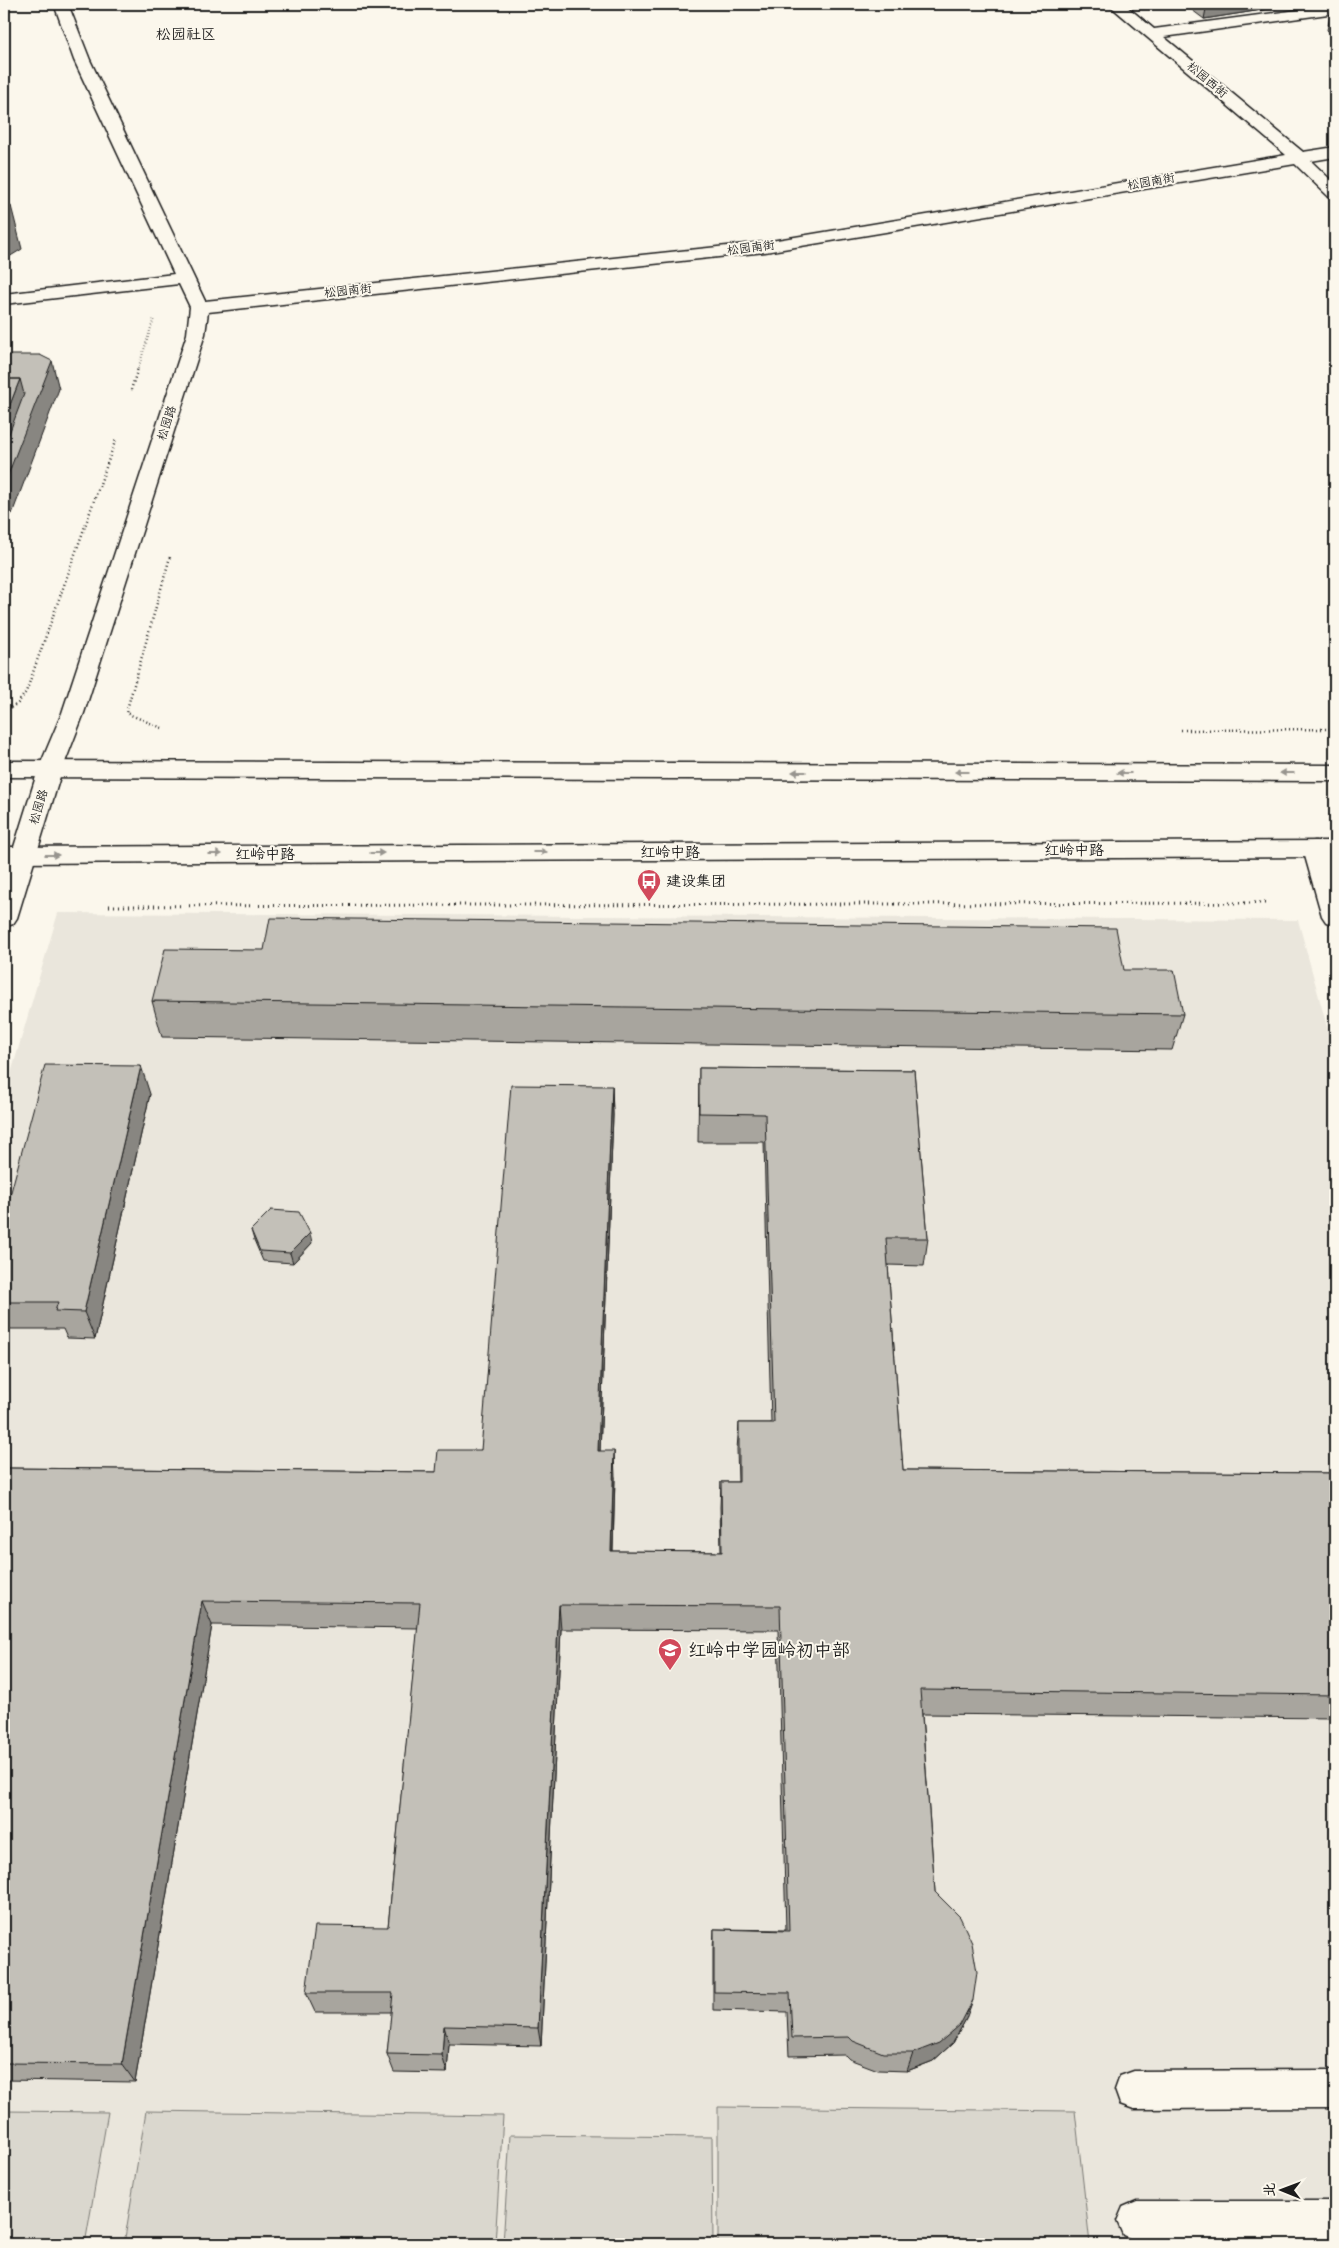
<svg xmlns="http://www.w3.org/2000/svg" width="1339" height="2248" viewBox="0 0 1339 2248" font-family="'Architects Daughter','LXGW WenKai TC',sans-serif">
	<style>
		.built { fill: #eae6dc }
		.green { fill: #dad7ce; stroke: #7b7a75 }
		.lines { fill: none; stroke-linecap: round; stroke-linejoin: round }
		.minor-casing { stroke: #1c1c1c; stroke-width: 3 }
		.major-casing { stroke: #1c1c1c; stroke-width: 3 }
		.path-far2 { stroke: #1c1c1c; stroke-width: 2; stroke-dasharray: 0.5 2.5; stroke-linecap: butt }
		.path-far1 { stroke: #1c1c1c; stroke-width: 2.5; stroke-dasharray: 1 3; stroke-linecap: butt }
		.path { stroke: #1c1c1c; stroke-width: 3; stroke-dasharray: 1 4; stroke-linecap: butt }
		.minor { fill: #fbf7ec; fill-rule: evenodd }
		.major { fill: #fbf7ec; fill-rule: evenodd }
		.wall { fill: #a8a59e; stroke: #1c1c1c }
		.shaded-wall { fill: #888681; stroke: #1c1c1c }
		.building { fill: #c3c0b8; stroke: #1c1c1c }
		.oneway { fill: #97948e }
		.labels { text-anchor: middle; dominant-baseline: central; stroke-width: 4; stroke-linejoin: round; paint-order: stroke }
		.far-street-label { font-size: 12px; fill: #1c1c1c; stroke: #fbf7ec }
		.far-quarter-label { font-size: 15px; fill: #1c1c1c; stroke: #fbf7ec }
		.street-label { font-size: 15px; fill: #1c1c1c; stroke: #fbf7ec }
		.poi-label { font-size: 15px; fill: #1c1c1c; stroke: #fbf7ec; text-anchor: start }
		.near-poi-label { font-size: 18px; fill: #1c1c1c; stroke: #fbf7ec; text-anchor: start }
	</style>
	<rect width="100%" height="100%" fill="#fbf7ec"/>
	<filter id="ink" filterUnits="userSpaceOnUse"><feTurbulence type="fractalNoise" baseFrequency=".02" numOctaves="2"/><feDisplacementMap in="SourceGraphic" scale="10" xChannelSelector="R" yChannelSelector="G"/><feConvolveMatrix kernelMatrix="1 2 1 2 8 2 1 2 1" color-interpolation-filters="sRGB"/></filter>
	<g filter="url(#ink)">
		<path class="built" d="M58,913L1298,920L1335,1056V2244H4V1097Z"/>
		<path class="green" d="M718,2107L1075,2111L1090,2244H718Z
			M4,2111L108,2112L85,2244H4Z
			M146,2111L503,2116L495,2244H124Z
			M510,2135L712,2137L713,2244H503Z"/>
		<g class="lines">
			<g class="minor-casing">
				<path id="minor" d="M54,4H68L90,60L205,301L765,242L1286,155L1108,4H1124L1154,29L1335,5V13L1164,37L1303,152L1335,147V157L1311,161L1335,184V198L1329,197L1295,164L765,252L208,312L205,334L84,713L62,770L17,918L13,924L4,927V879L38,770L62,713L187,334L190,307L179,284L4,304V294L174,274L74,60Z
					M1315,841L1324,843C1338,867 1337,898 1335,925L1326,922L1322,916L1303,849L1306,843Z
					M1335,2070V2108L1134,2109L1120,2104L1115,2090L1120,2076L1134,2071Z
					M1137,2201H1335V2241H1137L1123,2235L1117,2221L1123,2207Z"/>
			</g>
			<g class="major-casing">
				<path id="major" d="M4,761L1335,765V781L4,777Z
					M1335,841V857L4,863V847Z"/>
			</g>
			<path class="path-far2" d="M138,369L154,318"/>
			<path class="path-far1" d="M131,390L138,368
				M4,712L18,703L26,692L116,439
				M162,728L126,713L170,557
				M1181,730L1335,729"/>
			<path class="path" d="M109,906L1269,903"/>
			<use href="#minor" class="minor"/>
			<use href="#major" class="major"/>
		</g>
		<path class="wall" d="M1184,4H1282L1281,7L1204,19Z
			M1333,4H1335V37L1327,30Z
			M1124,970L1183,1014L1172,1050L162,1037L152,1001Z
			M699,1068L914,1070L928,1238L924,1266L888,1265L903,1470L1335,1473V1718L922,1714L935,1892L966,2019L953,2043L933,2061L907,2071L878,2070L849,2059L845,2055L789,2056L787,2012L713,2010V1949L714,1929L786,1930L778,1630L561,1629L541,2046L449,2044L447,2073L394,2072L387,2054L392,2012H315L306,1993L388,1927L418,1628L212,1625L135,2082L4,2080V1468L436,1472L481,1450L612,1086L613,1115L600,1451L615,1477L613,1551L721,1552L720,1507L721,1482H738L737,1449L739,1423H771L764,1142H698Z
			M150,1094L95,1339L67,1338L63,1329H4V1218Z
			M251,1230L312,1243L293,1263L263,1261L254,1240Z"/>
		<path class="shaded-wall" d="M1207,4H1282L1281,7L1204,19Z
			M4,115L8,133L4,136Z
			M4,203L6,210L11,206L22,249L4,260Z
			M52,361L59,389L12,514L4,517V420L20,379Z
			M141,1066L150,1094L95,1339L84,1312Z
			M612,1086L613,1115L599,1477L598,1451Z
			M310,1233L312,1243L293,1263L290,1253Z
			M614,1451L615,1477L612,1576L611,1551Z
			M202,1601L212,1625L135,2082L122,2064Z
			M559,1605L561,1629L541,2046L538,2028Z
			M973,2000L966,2019L953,2043L933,2061L907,2071L913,2053Z
			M444,2026L449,2044L447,2073L442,2055Z"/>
		<path class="building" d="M4,204L11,206L4,211Z
			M4,355H40L52,361L4,485V447L24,394L20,379H4Z
			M4,379H20L4,420Z
			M270,918L1116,928L1124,970H1174L1183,1014L152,1001L165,949L264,950Z
			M45,1065L141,1066L84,1312L55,1311L58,1302H4V1218Z
			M699,1068L914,1070L928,1238H886L903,1470L1335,1473V1695L920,1690L935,1892L960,1917L972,1943L977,1972L973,2000L960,2025L939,2043L913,2053H883L853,2041L849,2037L792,2038L790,1993L714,1992V1929L789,1931L780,1606L559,1605L538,2028L444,2026L442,2055L387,2054L393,1993H306L315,1926L388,1927L420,1603L202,1601L122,2064L4,2063V1468L436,1472L438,1450H481L511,1085L612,1086L598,1451H614L611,1551L722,1552L721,1482H739V1423H774L765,1114L699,1113Z
			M271,1210L299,1212L310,1233L290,1253L260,1251L251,1230Z"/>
		<defs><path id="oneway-solid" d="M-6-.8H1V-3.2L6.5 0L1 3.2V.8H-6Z" transform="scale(1.25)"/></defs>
		<g class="oneway">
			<use href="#oneway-solid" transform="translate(799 772) rotate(-180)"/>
			<use href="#oneway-solid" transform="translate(962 772) rotate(-180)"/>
			<use href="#oneway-solid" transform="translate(1124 773) rotate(-180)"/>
			<use href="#oneway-solid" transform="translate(1287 773) rotate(-180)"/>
			<use href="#oneway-solid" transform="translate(540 852)"/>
			<use href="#oneway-solid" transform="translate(377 853)"/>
			<use href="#oneway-solid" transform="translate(215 854)"/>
			<use href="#oneway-solid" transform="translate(52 855)"/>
		</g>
	</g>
	<defs>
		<g id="bus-pin" transform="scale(1.25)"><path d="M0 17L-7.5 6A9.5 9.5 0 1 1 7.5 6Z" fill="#d1495b" stroke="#fbf7ec"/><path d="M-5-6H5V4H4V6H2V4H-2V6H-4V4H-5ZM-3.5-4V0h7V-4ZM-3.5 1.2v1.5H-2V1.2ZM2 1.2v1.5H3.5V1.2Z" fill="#fff"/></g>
		<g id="school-pin" transform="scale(1.25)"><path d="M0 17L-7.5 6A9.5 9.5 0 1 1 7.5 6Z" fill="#d1495b" stroke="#fbf7ec"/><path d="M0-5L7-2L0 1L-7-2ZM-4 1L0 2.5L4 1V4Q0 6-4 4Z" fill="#fff"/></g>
	</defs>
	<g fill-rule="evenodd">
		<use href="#bus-pin" x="649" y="881"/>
		<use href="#school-pin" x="670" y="1650"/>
	</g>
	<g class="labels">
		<g class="far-street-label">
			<text transform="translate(1207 80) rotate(40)">松园西街</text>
			<text transform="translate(1151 182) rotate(-10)">松园南街</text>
			<text transform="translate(751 248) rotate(-7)">松园南街</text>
			<text transform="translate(348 291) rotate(-6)">松园南街</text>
			<text transform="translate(167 423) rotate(-72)">松园路</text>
			<text transform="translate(39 807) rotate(-73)">松园路</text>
		</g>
		<g class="far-quarter-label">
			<text x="186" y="34">松园社区</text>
		</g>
		<g class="street-label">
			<text x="1074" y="850">红岭中路</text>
			<text x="670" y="852">红岭中路</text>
			<text x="265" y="854">红岭中路</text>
		</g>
		<g class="poi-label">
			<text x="666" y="881">建设集团</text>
		</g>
		<g class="near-poi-label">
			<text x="688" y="1650">红岭中学园岭初中部</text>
		</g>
	</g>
	<rect width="1339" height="2248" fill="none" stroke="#fbf7ec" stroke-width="20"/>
	<rect x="10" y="10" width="1319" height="2228" fill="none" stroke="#1c1c1c" stroke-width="2" filter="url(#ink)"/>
	<g transform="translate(1282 2190) rotate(271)" stroke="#fbf7ec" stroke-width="4" paint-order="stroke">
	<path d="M0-4L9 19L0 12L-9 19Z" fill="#1c1c1c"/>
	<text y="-8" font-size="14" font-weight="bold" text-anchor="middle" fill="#1c1c1c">北</text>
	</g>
</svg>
